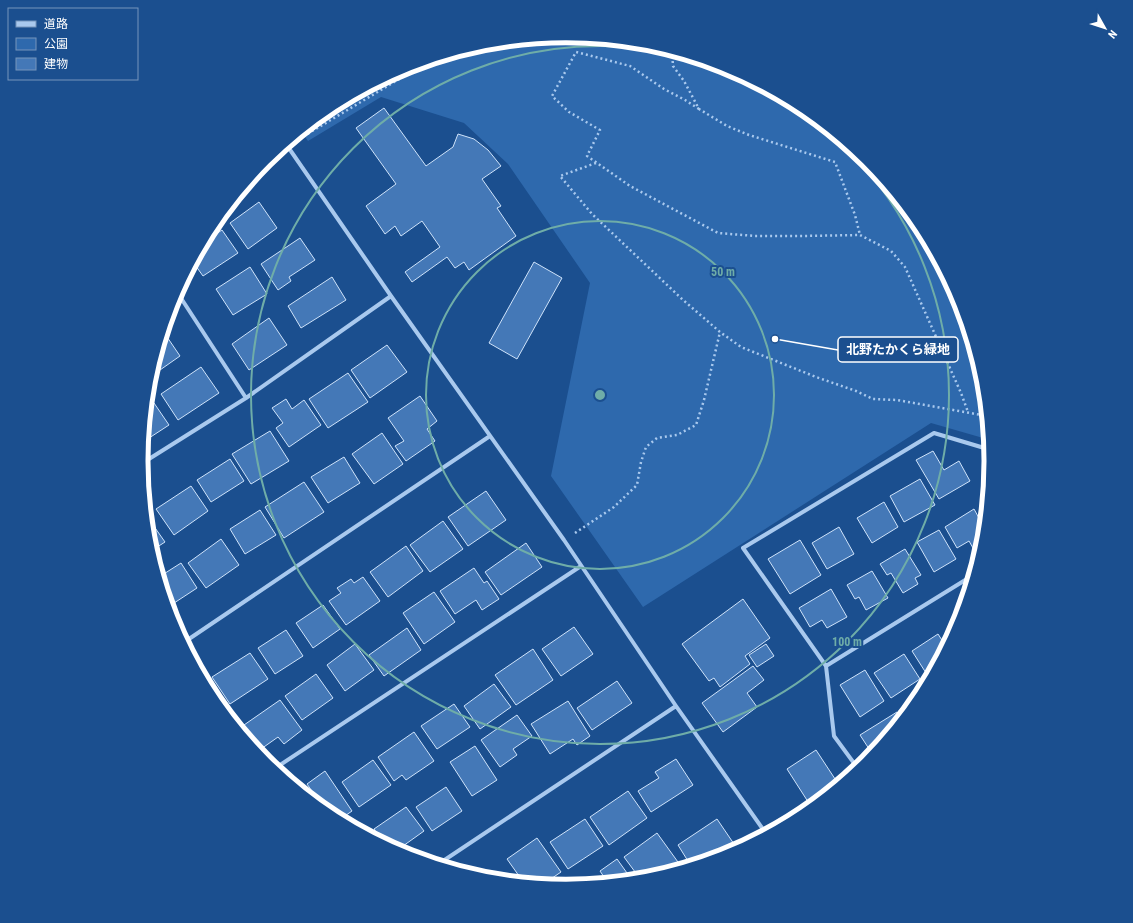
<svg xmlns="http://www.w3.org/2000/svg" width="1133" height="923" viewBox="0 0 1133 923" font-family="'Roboto Condensed','Noto Sans JP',sans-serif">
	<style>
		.green { fill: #2e69ad }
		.building { fill: #4478b7; stroke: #cfe3fa }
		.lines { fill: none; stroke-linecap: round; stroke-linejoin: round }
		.path { stroke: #a9c9ee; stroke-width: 2.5; stroke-dasharray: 2 3; stroke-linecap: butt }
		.street { stroke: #a9c9ee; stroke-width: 4 }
		.ring { fill: none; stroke: #6fada8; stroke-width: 2 }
		.rim { fill: none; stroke: #fff; stroke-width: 5 }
		.centre { fill: #6fada8; stroke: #1b4f8f; stroke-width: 2 }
		.ring-label { font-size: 12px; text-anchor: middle; font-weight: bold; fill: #6fada8; stroke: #1b4f8f; stroke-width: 4; stroke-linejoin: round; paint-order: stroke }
		.leader { fill: none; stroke: #fff; stroke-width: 1.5 }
		.callout-dot { fill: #fff; stroke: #1b4f8f; stroke-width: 1.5 }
		.callout { fill: #1b4f8f; stroke: #fff; stroke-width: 1.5 }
		.callout-label { font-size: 13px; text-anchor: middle; font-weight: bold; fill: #fff }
	</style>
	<rect width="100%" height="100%" fill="#1b4f8f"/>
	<path class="green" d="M567,36L650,44L730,68L803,108L868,161L920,225L960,299L984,379L990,440L931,423L643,607L551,476L590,283L508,164L464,123L381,97L308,141L301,131L330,108L404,68L484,44Z"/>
	<path class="building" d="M384,108L426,166L453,147L458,134L474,139L488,150L501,166L482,179L501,206L497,208L516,236L469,270L464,262L455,268L447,257L412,282L405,272L440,247L422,221L401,236L395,226L385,234L366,206L396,184L356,128Z
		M260,167L264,172L244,187Z
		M259,202L277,228L248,249L230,223Z
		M222,230L238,253L203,276L193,262L204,242Z
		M300,238L315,260L289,277L291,281L278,290L261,264Z
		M534,262L562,278L517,359L489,343Z
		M250,267L267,294L233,315L216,289Z
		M332,277L346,300L301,328L288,306Z
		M269,318L287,345L249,370L232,344Z
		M163,331L180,356L150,377Z
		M387,345L407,372L370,398L351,370Z
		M201,367L219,393L178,420L161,394Z
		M348,373L368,402L328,428L309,399Z
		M420,396L437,421L427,429L435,441L406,461L395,446L404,441L388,418Z
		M286,399L292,409L304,400L321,425L289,447L276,428L283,423L272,408Z
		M154,403L169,425L143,442L146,408Z
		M270,431L289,461L251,484L232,454Z
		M382,433L403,464L374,484L352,454Z
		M933,451L944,470L959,461L970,481L939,499L916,460Z
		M344,457L360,483L328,503L311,477Z
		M230,459L244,481L211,502L197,480Z
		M920,479L935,505L904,522L890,496Z
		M304,482L324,512L284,538L265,507Z
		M191,486L208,511L174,535L156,509Z
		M486,491L506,520L468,546L448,517Z
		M884,502L898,527L872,543L857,518Z
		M988,502L987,517L980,506Z
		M974,509L985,529L984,541L973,548L969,541L957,548L945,527Z
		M260,510L276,535L245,554L230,529Z
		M146,515L165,542L151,551L149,544Z
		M443,521L463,549L430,572L410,545Z
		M839,527L854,554L827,569L812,543Z
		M939,530L956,559L934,572L917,542Z
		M221,539L239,565L206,588L188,563Z
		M800,540L821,575L790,594L768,559Z
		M526,543L542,567L501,595L485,572Z
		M406,546L423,571L388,597L370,572Z
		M905,549L921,575L915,578L918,584L903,593L891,573L887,575L880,564Z
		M181,563L197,588L168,607L159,577Z
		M474,568L484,583L487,581L499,599L482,610L476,600L455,614L440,591Z
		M872,571L888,598L866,610L859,597L855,599L847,585Z
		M363,577L380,601L346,625L329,601L341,593L337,588L351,579L354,583Z
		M831,589L847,617L827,628L822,620L810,627L799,608Z
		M434,592L455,622L424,644L403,613Z
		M743,599L770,638L745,656L750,664L720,687L714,678L709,681L682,644Z
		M323,605L340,629L313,648L296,623Z
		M961,621L960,625L953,636L948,628Z
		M574,627L593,654L561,676L542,649Z
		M407,628L421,650L384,676L369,655Z
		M286,630L303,656L275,674L258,648Z
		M938,634L947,648L937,666L926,673L912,651Z
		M355,644L374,670L345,691L327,665Z
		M766,644L774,656L757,667L749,655Z
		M533,649L553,680L516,705L495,675Z
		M250,653L268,679L230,704L212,677Z
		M904,654L920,679L891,698L874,673Z
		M753,666L764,680L747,693L757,707L723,732L702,703Z
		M865,670L884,701L860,717L840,685Z
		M316,674L333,698L302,720L285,696Z
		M617,681L632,703L592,730L577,708Z
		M494,684L511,707L480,729L464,706Z
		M280,700L302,730L284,744L278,737L261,749L244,725Z
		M568,701L590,736L577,745L573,739L550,754L531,724Z
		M454,704L470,727L437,749L421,726Z
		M897,712L902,720L873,755L860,735Z
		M517,715L532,736L513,749L517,755L500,767L481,740Z
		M414,732L434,761L406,780L402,775L394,781L378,757Z
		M475,746L497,780L472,796L450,762Z
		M816,750L839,785L812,808L787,769Z
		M676,759L693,785L651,812L638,791L659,778L655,772Z
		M373,760L391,785L359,807L342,782Z
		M325,771L352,811L339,820L330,815L309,798L314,794L307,784Z
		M446,787L462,811L432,831L416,807Z
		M628,791L647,818L609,845L590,817Z
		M406,807L424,831L396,851L385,845L374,829Z
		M585,819L603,846L568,869L550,842Z
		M717,819L734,844L711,860L691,866L678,845Z
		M657,833L683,869L649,879L641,880L624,857Z
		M537,838L561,872L542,885L524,883L507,859Z
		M617,859L627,873L613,882L608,883L600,871Z
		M508,876L512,882L501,881Z"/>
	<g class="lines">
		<path class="path" d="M672,51L673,66L684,81L699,109L727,126L749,135L835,162L855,215L860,235
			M699,109L685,100L664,89L630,66L576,52L552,96L569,112L600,130L587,156L630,186L718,233L755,236H801L860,235L891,251L905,267L961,393L968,412
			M299,139L431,60
			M596,163L560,176L592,214L682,299L720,332L741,347L816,377L856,391L873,399L897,400L987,416
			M575,533L614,507L637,485L641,462L646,447L657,438L677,435L696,425L704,400L720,332"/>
		<path class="street" d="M286,144L391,296L564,540L676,706L767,835
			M177,292L246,398
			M141,464L246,398L391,296
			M183,643L490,436
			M826,666L975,574
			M274,769L581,566
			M859,770L834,736L826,666L743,548L934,433L991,450
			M437,865L676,706"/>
	</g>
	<g class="ring">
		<circle cx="600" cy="395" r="174"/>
		<circle cx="600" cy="395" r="349"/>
	</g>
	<path d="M0 0H1133V923H0ZM148 461a418 418 0 1 1 836 0a418 418 0 1 1-836 0Z" fill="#1b4f8f" fill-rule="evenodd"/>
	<path class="rim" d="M148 461a418 418 0 1 1 836 0a418 418 0 1 1-836 0Z"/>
	<circle cx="600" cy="395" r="6" class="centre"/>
	<g class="ring-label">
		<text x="723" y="276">50 m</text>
		<text x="847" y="646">100 m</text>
	</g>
	<path class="leader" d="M775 339L838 350"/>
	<circle class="callout-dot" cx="775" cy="339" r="4"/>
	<rect class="callout" x="838" y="337" width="120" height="25" rx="4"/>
	<g class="callout-label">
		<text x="898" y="354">北野たかくら緑地</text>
	</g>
	<rect x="8" y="8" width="130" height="72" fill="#1b4f8f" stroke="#7695bc"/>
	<rect x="16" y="21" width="20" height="6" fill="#a9c9ee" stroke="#7695bc"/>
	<text x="44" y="28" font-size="12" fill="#ffffff">道路</text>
	<rect x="16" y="38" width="20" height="12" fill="#2e69ad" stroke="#7695bc"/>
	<text x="44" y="48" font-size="12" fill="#ffffff">公園</text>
	<rect x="16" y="58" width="20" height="12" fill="#4478b7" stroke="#7695bc"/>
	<text x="44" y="68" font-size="12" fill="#ffffff">建物</text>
	<g transform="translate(1105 28) rotate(129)" stroke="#1b4f8f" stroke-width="3" paint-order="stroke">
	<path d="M0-3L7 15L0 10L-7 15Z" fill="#ffffff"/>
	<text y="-6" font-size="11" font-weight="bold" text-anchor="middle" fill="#ffffff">N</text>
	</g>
</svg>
